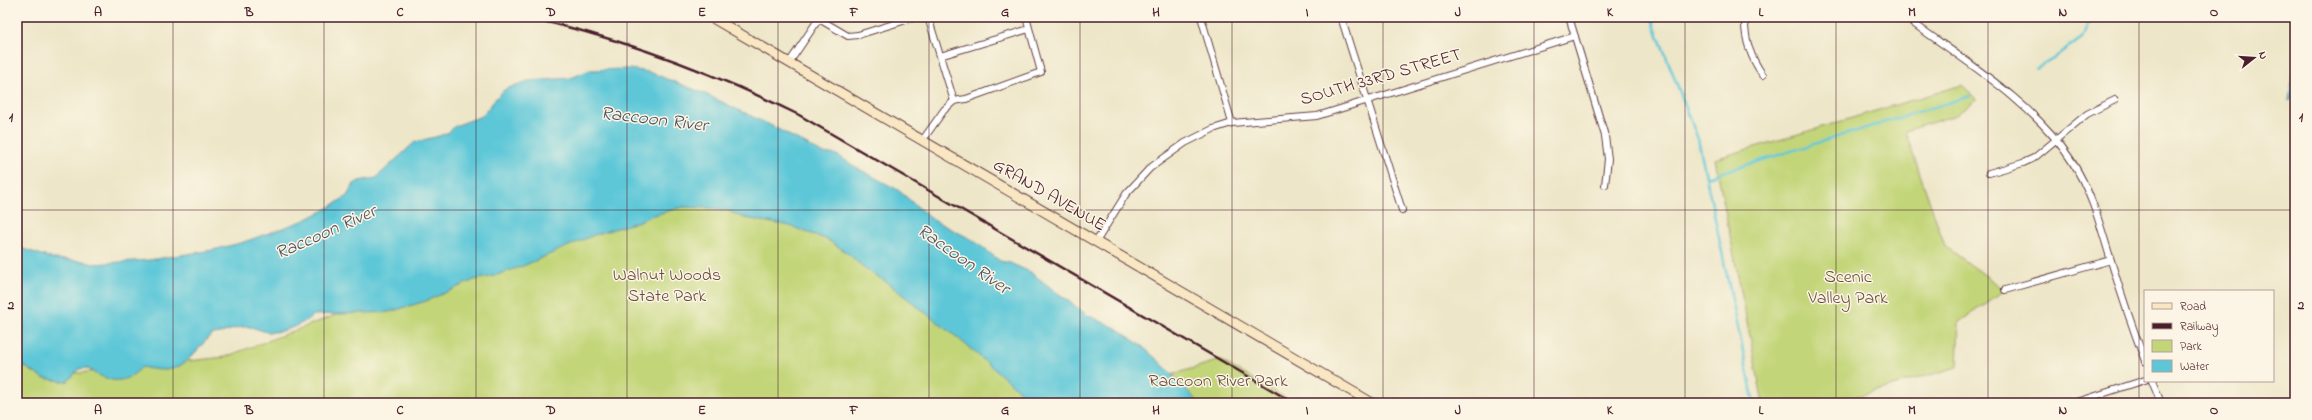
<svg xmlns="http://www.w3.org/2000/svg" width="2312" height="420" viewBox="0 0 2312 420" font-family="'Indie Flower',sans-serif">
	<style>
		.green { fill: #c2d578; stroke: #867a52 }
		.water { fill: #5dc7d8; stroke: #547382 }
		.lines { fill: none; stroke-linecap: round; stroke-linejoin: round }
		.stream { stroke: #5dc7d8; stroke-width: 2.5 }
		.minor-casing { stroke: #623d43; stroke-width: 8 }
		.secondary-casing { stroke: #623d43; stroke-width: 11 }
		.minor { stroke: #fff; stroke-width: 6 }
		.secondary { stroke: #f9e7c3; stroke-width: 9 }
		.rail { stroke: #4a1f2b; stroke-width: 2.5 }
		.grid { fill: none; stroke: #4a1f2b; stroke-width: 1; stroke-opacity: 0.55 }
		.labels { text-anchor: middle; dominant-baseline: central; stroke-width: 3; stroke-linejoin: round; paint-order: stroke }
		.street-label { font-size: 18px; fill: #4a1f2b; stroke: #fcf5e5 }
		.park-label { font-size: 18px; fill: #684c3e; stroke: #fcf5e5 }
		.water-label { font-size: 19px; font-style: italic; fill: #50515f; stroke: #fcf5e5 }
		.neatline { fill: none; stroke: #4a1f2b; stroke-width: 1.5 }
		.grid-label { font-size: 13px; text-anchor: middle; font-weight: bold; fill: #4a1f2b }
	</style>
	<rect width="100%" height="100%" fill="#fcf5e5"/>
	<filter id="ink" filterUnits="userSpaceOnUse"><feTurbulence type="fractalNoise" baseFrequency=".025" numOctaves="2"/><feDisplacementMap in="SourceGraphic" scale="8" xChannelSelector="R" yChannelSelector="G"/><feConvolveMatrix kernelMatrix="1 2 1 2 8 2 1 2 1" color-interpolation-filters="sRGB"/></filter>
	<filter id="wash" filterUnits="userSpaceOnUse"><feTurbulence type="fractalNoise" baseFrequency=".012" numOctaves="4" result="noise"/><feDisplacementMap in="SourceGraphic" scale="16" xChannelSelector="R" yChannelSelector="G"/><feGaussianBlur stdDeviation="0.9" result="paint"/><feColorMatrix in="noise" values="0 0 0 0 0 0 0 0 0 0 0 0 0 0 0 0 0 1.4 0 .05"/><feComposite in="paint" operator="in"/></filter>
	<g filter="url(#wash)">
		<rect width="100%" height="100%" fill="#ede6c8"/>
		<path class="green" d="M1962,85L1977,99L1956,115L1905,131L1945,246L2005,290L1959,322L1957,367L1835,403H1763L1715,159Z
			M749,172L1062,403H17V357L79,373L225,357L468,265Z
			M1220,360L1294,403H1152L1139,385Z"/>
		<path class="water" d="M2295,64V97L2289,101L2293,67Z
			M629,69L649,72L703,93L770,125L822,153L837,155L857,168L898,190L933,220L973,240L1000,261L1010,263L1030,272L1087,315L1116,328L1143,347L1162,364L1199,403H1030L1014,386L959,339L885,281L866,270L850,255L828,240L790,226L745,218L728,211L711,208L683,207L650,216L637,222L594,235L523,266L494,276L474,280L426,301L389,312L313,315C304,324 283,333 270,332C261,332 253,325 243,327C232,328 224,334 212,334C186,360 183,377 142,367C122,387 109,382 87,368L79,369L67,382L43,378L17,362V247L54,259L83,261L93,264L149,260L213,250L244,242L305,220L330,207L347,196L354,184L359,181L376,178L415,142L439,136L449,132L455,126L482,116L497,97L504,90L516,85L528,81L571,78L590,70Z"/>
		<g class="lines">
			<path class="stream" d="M1651,17L1698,139L1754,403
				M2036,69L2053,59L2082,38L2091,17
				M1707,177L1970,96"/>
		</g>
	</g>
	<g filter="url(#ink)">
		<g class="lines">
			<g class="minor-casing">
				<path id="minor" d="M928,17L954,101
					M1201,17L1232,123
					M1341,17L1402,210
					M1569,17L1605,136L1608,159L1605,185
					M1745,17C1744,39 1750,57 1763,75
					M1905,17C1960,58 2034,102 2071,160C2092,192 2101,228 2112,264C2122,297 2133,329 2145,361
					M819,19L848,36L858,35L916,17
					M940,56L1029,29
					M789,63L820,17
					M922,141L944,110L954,101L966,99L1041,72L1026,17
					M1989,173L2023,163L2034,158L2087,114L2115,100
					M1096,242L1126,194L1150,168L1185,143L1213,129L1232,123L1317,116L1575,36
					M2005,290L2111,260
					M2152,381L2161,403
					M2074,403L2145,380"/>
			</g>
			<g class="secondary-casing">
				<path id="secondary" d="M711,17L1372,403"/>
			</g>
			<use href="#minor" class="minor"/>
			<use href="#secondary" class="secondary"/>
			<path class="rail" d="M526,17C622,38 712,72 799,115L1294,403"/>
		</g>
	</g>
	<path class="grid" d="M173,17V403M324,17V403M476,17V403M627,17V403M778,17V403M929,17V403M1080,17V403M1232,17V403M1383,17V403M1534,17V403M1685,17V403M1836,17V403M1988,17V403M2139,17V403M17,210H2295"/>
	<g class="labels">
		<g class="street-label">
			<text transform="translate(1381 78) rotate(-16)">SOUTH 33RD STREET</text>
			<text transform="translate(1049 196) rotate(30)">GRAND AVENUE</text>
		</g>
		<g class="park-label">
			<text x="667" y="276">Walnut Woods<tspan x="667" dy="21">State Park</tspan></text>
			<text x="1848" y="278">Scenic<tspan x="1848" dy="21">Valley Park</tspan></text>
			<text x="1218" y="382">Raccoon River Park</text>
		</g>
		<g class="water-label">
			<text transform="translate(654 120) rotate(7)">Raccoon River</text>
			<text transform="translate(326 233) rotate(-24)">Raccoon River</text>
			<text transform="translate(963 260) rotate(35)">Raccoon River</text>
		</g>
	</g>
	<rect width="2312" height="420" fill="none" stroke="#fcf5e5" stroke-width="44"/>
	<rect x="2144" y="290" width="130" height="92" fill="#fcf5e5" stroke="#b59f9b"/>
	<rect x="2152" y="303" width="20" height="6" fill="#f9e7c3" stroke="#b59f9b"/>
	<text x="2180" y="310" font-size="12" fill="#4a1f2b">Road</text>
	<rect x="2152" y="323" width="20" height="6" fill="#4a1f2b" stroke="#b59f9b"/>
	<text x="2180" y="330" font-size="12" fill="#4a1f2b">Railway</text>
	<rect x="2152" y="340" width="20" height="12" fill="#c2d578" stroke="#b59f9b"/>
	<text x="2180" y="350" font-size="12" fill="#4a1f2b">Park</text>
	<rect x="2152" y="360" width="20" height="12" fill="#5dc7d8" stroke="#b59f9b"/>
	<text x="2180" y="370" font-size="12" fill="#4a1f2b">Water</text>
	<g transform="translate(2254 58) rotate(73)" stroke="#fcf5e5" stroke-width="3" paint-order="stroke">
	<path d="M0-3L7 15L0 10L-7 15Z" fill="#4a1f2b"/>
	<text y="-6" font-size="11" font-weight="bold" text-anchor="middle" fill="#4a1f2b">N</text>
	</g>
	<rect x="22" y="22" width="2268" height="376" class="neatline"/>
	<g class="grid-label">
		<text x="98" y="16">A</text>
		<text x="249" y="16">B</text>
		<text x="400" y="16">C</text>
		<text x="551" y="16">D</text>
		<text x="702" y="16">E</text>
		<text x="854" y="16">F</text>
		<text x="1005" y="16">G</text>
		<text x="1156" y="16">H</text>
		<text x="1307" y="16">I</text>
		<text x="1458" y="16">J</text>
		<text x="1610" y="16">K</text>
		<text x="1761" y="16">L</text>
		<text x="1912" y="16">M</text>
		<text x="2063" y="16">N</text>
		<text x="2214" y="16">O</text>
		<text x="11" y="121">1</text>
		<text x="2301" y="121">1</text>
		<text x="11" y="309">2</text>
		<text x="2301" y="309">2</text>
		<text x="98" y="414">A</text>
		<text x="249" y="414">B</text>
		<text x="400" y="414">C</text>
		<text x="551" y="414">D</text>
		<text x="702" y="414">E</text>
		<text x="854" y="414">F</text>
		<text x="1005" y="414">G</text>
		<text x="1156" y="414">H</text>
		<text x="1307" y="414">I</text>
		<text x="1458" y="414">J</text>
		<text x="1610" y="414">K</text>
		<text x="1761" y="414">L</text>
		<text x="1912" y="414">M</text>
		<text x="2063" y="414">N</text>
		<text x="2214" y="414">O</text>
	</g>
</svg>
